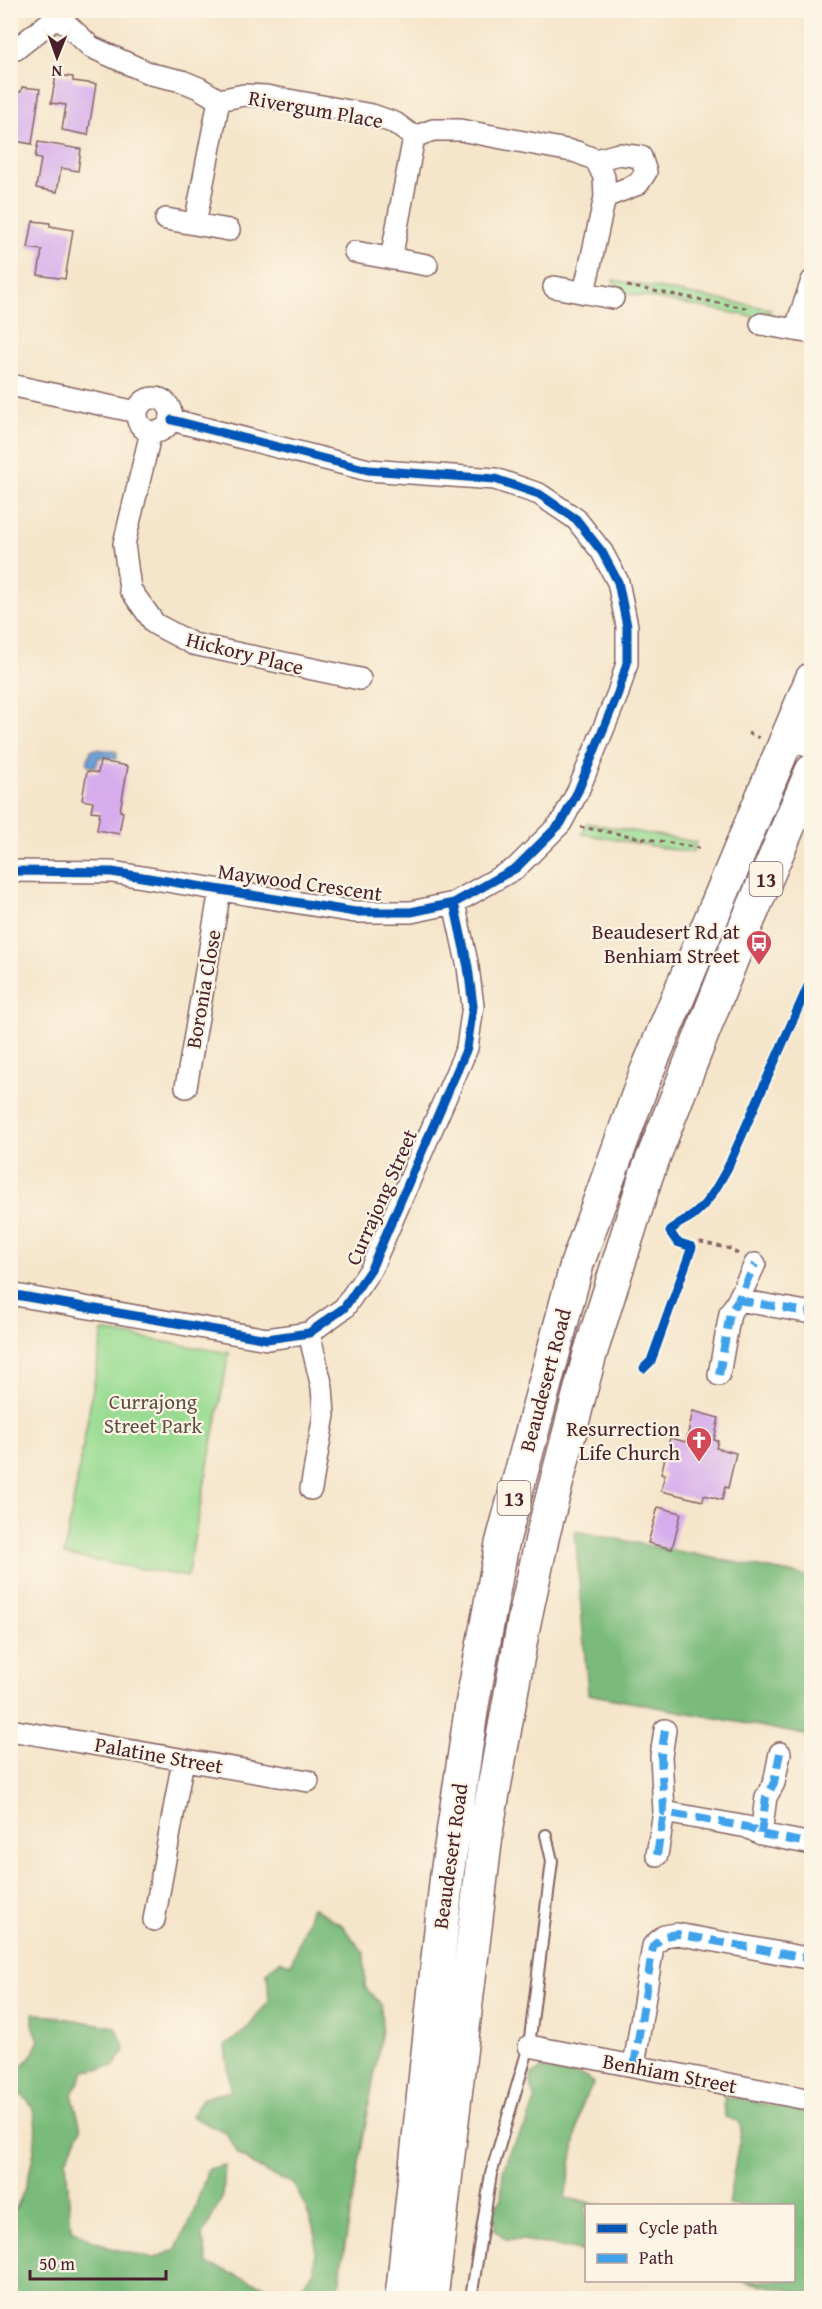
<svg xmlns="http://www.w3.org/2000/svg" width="822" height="2309" viewBox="0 0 822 2309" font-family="'Gentium Book Plus',serif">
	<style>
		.green { fill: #99db92; stroke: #727d5e; stroke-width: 1.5 }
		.forest { fill: #7abb7c; stroke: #626d54; stroke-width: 1.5 }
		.water { fill: #6a9dd6; stroke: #5a5e80; stroke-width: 1.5 }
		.building { fill: #d6acec }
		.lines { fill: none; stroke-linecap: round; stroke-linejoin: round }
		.service-casing { stroke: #866463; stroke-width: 14 }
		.minor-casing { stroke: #866463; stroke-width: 24 }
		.trunk-casing { stroke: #866463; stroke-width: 36 }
		.path { stroke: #866463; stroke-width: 3; stroke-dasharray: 4.5 4.5; stroke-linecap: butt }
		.service { stroke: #fff; stroke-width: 10 }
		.minor { stroke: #fff; stroke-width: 21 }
		.trunk { stroke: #fff; stroke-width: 33 }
		.quiet { stroke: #40a2eb; stroke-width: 8; stroke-dasharray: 15 8; stroke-linecap: butt }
		.cycleway-casing { stroke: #fcf5e5; stroke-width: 13 }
		.cycleway { stroke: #0057b8; stroke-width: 9 }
		.labels { text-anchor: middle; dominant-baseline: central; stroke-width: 4.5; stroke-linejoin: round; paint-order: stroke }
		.shield { fill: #fcf5e5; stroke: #7f5f63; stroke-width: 1.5 }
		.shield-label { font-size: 20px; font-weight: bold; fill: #4a1f2b }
		.street-label { font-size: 21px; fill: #4a1f2b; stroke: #fcf5e5 }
		.poi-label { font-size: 21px; fill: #4a1f2b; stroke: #fcf5e5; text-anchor: end }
		.park-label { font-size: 21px; fill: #5e4e45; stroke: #fcf5e5 }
	</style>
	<rect width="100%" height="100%" fill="#fcf5e5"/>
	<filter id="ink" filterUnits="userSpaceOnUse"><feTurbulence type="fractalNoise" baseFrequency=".0167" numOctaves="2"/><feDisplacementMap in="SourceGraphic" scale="12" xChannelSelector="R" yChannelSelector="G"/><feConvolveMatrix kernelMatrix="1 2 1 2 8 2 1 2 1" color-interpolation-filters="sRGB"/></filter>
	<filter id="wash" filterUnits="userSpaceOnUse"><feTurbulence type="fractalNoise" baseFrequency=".008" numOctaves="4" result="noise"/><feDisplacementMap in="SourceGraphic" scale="24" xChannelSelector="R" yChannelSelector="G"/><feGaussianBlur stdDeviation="1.35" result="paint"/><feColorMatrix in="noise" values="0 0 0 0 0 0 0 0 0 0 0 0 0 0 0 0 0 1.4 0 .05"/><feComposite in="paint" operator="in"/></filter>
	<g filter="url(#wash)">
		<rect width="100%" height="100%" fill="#f5e5ca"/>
		<path class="green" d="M613,280L771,309L766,319L619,292Z
			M587,823L696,842L692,853L582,834Z
			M103,1331L229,1353L187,1577L64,1555Z"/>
		<path class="forest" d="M575,1531L811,1577V1736L588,1694Z
			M312,1907L342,1925L364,1953L365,1987L381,2005L382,2029L342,2262L338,2298H11V2215C27,2198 46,2122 29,2102C26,2097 18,2094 14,2091L11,2074L30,2059L39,2040L33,2025V2013L116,2027L125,2050L114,2066L85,2071L72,2094L81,2129L66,2160L71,2230L110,2248L153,2259L175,2250L192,2217L208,2169L225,2165L223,2196L202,2236L208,2264L292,2297L314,2271L316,2235L306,2208L293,2183L270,2175L238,2154L227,2134L191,2116L203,2098L231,2091L225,2046L246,2030L269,2001L267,1971L280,1961L291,1964Z
			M543,2069L588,2077L593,2085L582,2103L565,2198L605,2205L586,2206V2252L523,2240H507L495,2230L494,2212L501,2199L503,2172L510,2149L527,2124L535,2100L530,2086L532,2074Z
			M724,2096L811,2113V2294L741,2281L794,2280V2206L728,2205L741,2131L740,2122L725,2117Z"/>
		<path class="water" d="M97,749L117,752L116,759L99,757L96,766H90L87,763L91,750Z"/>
		<g id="blocks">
			<path class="building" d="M56,75L73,77V81L96,84L88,135L62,130L66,105L51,103Z
				M22,87L40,89L32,144L10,140V91L21,92Z
				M38,142L81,149L78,171L61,168L57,192L36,188L41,159L35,158Z
				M33,221L50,223V226L73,230L65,279L38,275L42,250L28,248Z
				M10,225L15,226L12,248H10Z
				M100,761L128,766L120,811L123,812L119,834L97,830L100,812L91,811L93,802L82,800L87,771L98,773Z
				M693,1411L719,1418L714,1440L718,1441L716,1448L736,1453L728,1488L725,1487L722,1500L704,1495L703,1501L661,1491L665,1474H661L670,1438L686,1442Z
				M658,1507L681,1513L672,1549L648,1543Z"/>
		</g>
	</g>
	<g filter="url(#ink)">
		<use href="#blocks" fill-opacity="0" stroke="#866463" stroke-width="1.5"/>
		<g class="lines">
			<g class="service-casing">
				<path id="service" d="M471,2298L491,2174L529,2046L552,1861L546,1835"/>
			</g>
			<g class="minor-casing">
				<path id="minor" d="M58,16L91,47L151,74L182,81L199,88L219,100L244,95L266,96L372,115L395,123L414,137L433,130H460L577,152L596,160L604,177L605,197L584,293
					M10,51L16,49L58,16L63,10
					M596,160L619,154L641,157L646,172L638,184L605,197
					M166,219L229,230
					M195,224L219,100
					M355,252L427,265
					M391,259L414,137
					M554,287L613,298
					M761,324L812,333
					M795,330L812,281
					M10,385L137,412
					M137 415a17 17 0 1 1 34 0a17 17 0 1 1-34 0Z
					M151,432L124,544L130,589L155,624L193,644L360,679
					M786,738L812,748
					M10,871L112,872L355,912H411L454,903L516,868L561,823L578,791L618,693L627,663V626L618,582L602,552L576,519L539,494L495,479L368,470L172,420
					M186,1087L220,890
					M10,1294L267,1339L309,1333L344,1308L371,1269L467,1048L473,1006L468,967L454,903
					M738,1300L812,1313
					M309,1333L322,1387L324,1415L311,1489
					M719,1375L730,1313L738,1300L755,1264
					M10,1730L308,1781
					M665,1730L661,1756L664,1812L747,1827L761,1834L812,1844
					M761,1834L766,1797L774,1783L780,1753
					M657,1855L664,1812
					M154,1920L183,1760
					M529,2046L812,2100
					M634,2066L653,1946L664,1936L677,1934L812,1959"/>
			</g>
			<g class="trunk-casing">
				<path id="trunk" d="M402,2298L447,1874L472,1705L502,1544L577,1264L645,1076L812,679
					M431,2298L487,1826L524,1622L543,1534L590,1354L646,1176L732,958L812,771"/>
			</g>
			<path class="path" d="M627,286L751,309
				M748,733L759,738
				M580,827L699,848
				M692,1247L701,1242L730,1249L740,1255"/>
			<use href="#service" class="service"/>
			<use href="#minor" class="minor"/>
			<use href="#trunk" class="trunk"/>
			<path class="quiet" d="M738,1300L812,1313
				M719,1375L730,1313L738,1300L755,1264
				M665,1730L661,1756L664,1812L747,1827L761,1834L812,1844
				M761,1834L766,1797L774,1783L780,1753
				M657,1855L664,1812
				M634,2066L653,1946L664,1936L677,1934L812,1959"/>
			<g class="cycleway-casing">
				<path id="cycleway" d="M10,871L112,872L355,912H411L454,903L516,868L561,823L578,791L618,693L627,663V626L618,582L602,552L576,519L539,494L495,479L368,470L172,420
					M10,1294L267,1339L309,1333L344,1308L371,1269L467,1048L473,1006L468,967L454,903
					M644,1368L651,1361L692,1247L677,1242L670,1232C676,1223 683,1222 692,1216C709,1203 718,1185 728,1167L812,977"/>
			</g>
			<use href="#cycleway" class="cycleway"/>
		</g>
	</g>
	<defs>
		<g id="bus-pin" transform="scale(1.35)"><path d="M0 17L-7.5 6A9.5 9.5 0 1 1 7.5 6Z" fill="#d1495b" stroke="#fcf5e5"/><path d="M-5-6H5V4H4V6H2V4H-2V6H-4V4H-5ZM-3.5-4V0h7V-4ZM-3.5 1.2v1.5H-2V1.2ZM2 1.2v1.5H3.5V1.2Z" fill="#fff"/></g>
		<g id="church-pin" transform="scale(1.35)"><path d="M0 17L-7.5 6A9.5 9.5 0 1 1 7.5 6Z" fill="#d1495b" stroke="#fcf5e5"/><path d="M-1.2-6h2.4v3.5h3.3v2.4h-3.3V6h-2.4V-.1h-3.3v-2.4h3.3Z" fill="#fff"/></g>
	</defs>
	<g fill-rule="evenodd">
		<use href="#bus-pin" x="759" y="943"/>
		<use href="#church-pin" x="699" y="1440"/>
	</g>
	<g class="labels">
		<g class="shield">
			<rect x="749.5" y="862" width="33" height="34" rx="4.5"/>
			<rect x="497.5" y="1481" width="33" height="34" rx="4.5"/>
		</g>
		<g class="shield-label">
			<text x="766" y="879">13</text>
			<text x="514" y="1498">13</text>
		</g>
		<g class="street-label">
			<text transform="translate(316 109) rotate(10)">Rivergum Place</text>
			<text transform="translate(245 653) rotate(14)">Hickory Place</text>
			<text transform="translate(300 882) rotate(8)">Maywood Crescent</text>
			<text transform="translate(203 989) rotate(-80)">Boronia Close</text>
			<text transform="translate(381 1197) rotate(-66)">Currajong Street</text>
			<text transform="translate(545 1380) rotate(-75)">Beaudesert Road</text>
			<text transform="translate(159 1755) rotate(10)">Palatine Street</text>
			<text transform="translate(450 1856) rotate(-82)">Beaudesert Road</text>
			<text transform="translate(670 2073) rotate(11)">Benhiam Street</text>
		</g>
		<g class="poi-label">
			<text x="740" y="931">Beaudesert Rd at<tspan x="740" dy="24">Benhiam Street</tspan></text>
			<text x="680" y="1428">Resurrection<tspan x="680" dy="24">Life Church</tspan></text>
		</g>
		<g class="park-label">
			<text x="153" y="1401">Currajong<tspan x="153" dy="24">Street Park</tspan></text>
		</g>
	</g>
	<rect width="822" height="2309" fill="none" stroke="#fcf5e5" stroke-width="36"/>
	<rect x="585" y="2204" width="210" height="78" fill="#fcf5e5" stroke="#b59f9b" stroke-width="1.5"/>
	<rect x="597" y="2224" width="30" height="9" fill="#0057b8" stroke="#b59f9b" stroke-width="1.5"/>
	<text x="639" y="2234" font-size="18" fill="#4a1f2b">Cycle path</text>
	<rect x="597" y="2254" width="30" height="9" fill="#40a2eb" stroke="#b59f9b" stroke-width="1.5"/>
	<text x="639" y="2264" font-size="18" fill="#4a1f2b">Path</text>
	<g transform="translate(57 57) rotate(181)" stroke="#fcf5e5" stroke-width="4.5" paint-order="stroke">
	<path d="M0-4.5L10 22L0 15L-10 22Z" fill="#4a1f2b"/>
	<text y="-9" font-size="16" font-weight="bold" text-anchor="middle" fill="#4a1f2b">N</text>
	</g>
	<path d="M30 2270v9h136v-9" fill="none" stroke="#4a1f2b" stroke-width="3"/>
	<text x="39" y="2270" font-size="18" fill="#4a1f2b" stroke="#fcf5e5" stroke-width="4.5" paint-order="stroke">50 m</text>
</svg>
